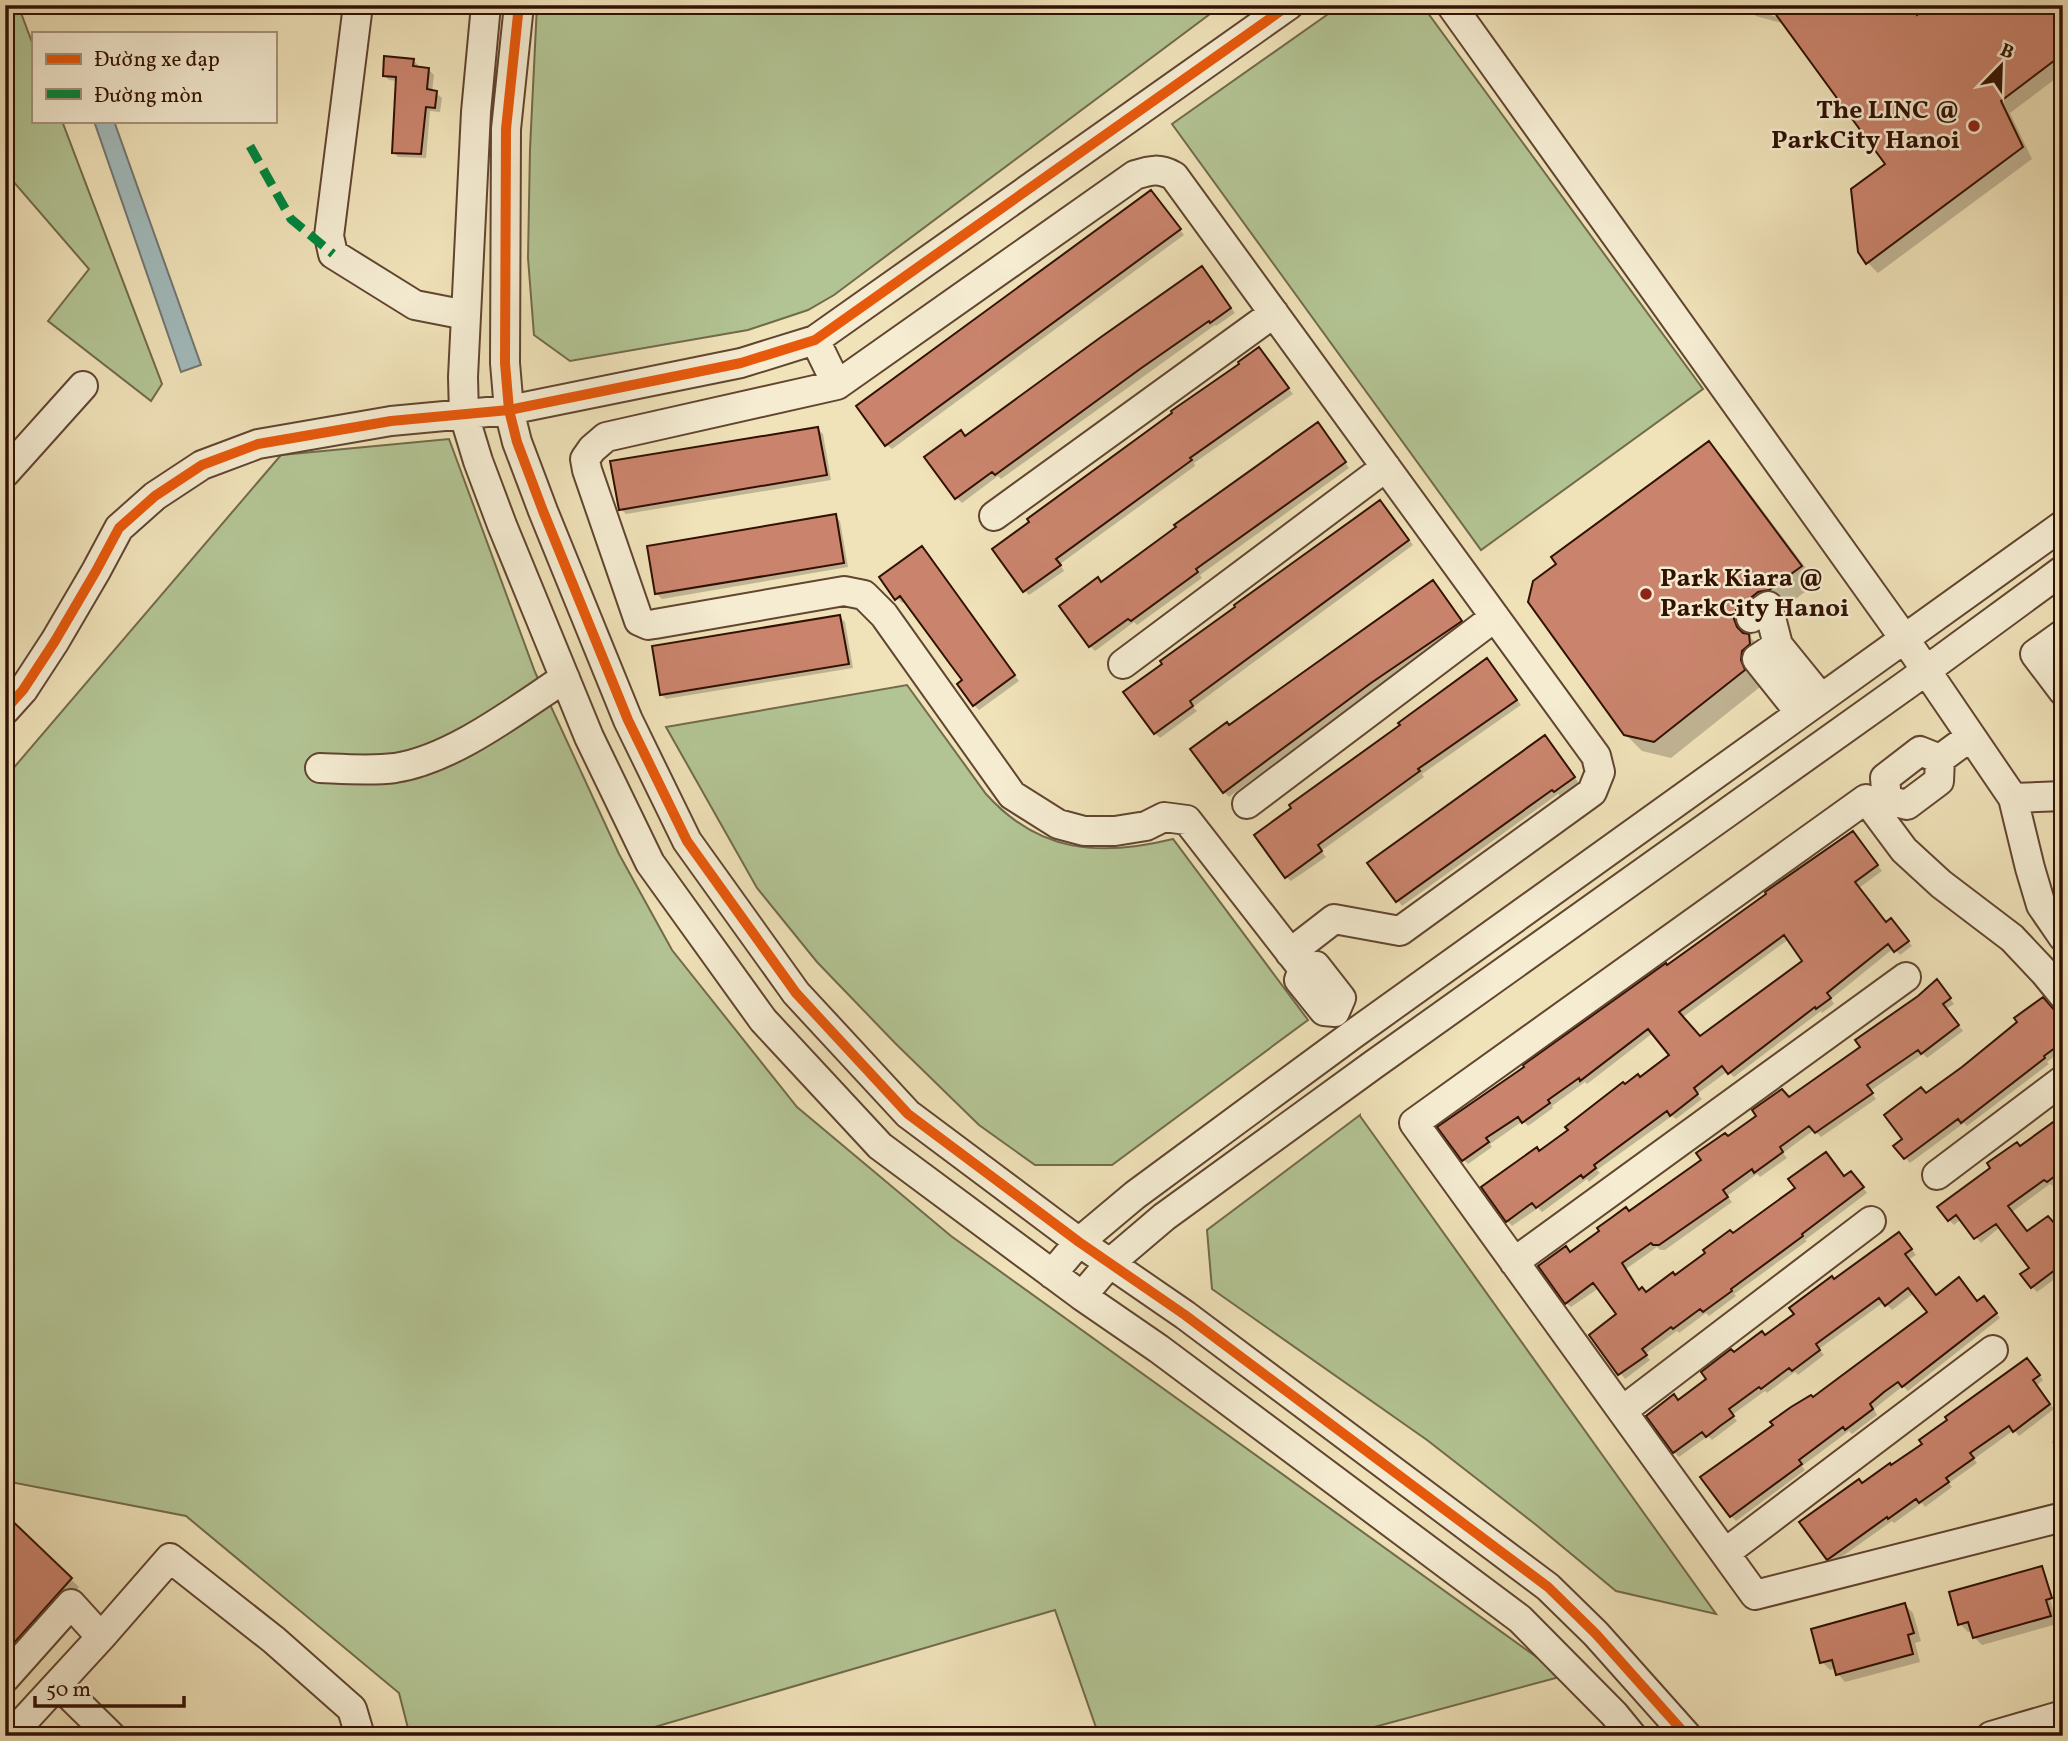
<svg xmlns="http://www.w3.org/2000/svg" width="2068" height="1741" viewBox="0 0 2068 1741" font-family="Vollkorn,serif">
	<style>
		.green { fill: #b3c494; stroke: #726a4b; stroke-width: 2 }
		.water { fill: #a1babb; stroke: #747671; stroke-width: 2 }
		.shadow { fill: #0003; fill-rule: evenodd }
		.building { fill: #ca846d; stroke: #311102; stroke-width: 2; fill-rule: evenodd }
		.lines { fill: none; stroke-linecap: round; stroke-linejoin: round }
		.minor-casing { stroke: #614530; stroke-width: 32 }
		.minor { stroke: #f5ecd2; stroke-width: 28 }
		.quiet { stroke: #00873e; stroke-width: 9; stroke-dasharray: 18 9; stroke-linecap: butt }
		.cycleway-casing { stroke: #f5ecd2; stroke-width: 15 }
		.cycleway { stroke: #e8590c; stroke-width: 10 }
		.poi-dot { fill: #8f2418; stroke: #f5ecd2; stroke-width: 2.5 }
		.labels { text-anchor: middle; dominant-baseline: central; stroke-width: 5; stroke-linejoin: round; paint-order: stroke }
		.poi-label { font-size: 26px; font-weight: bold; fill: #311102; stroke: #f5ecd2; text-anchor: end }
	</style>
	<rect width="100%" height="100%" fill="#f0e2b9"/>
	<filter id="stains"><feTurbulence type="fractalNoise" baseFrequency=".00286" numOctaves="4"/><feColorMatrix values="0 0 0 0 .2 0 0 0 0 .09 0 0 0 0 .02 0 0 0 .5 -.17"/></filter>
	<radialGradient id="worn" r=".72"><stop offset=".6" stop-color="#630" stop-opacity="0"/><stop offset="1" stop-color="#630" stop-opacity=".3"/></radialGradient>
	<path class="green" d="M5,5H18L33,45V121H62L162,384L151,401L48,321L89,269L5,172Z
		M537,5H1222L834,295L808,310L748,330L570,361L534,335L528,258L530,149Z
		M1341,5H1422L1703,389L1481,550L1172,124Z
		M449,439L535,672L619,854L672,950L797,1107L951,1236L1563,1676L1341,1736H1099L1055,1610L624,1736H410L399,1693L186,1516L5,1481V778L281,455Z
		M907,685L986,794C1039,853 1100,857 1173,839L1308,1020L1112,1165H1035L979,1125L895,1043L817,962L757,888L666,727Z
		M1360,1115V1116L1716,1614L1616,1591L1535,1524L1427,1440L1212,1289L1207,1230Z"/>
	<path class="water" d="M94,121H114L201,365L181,372Z"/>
	<path class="shadow" d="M1748,5H1912L1919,15L2063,5V73L2010,113L2032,159L1878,273L1867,262L1887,164L1785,24L1756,16L1749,9L1784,19L1785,16Z
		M413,60L418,65V68L429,70L434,75L432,92L436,93L442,98L440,112L430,111L426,158L398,157L393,152L397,81L389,80L384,75Z
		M1156,197L1184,235L892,449L887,445Z
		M1206,273L1235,313L1216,326L1215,325L1001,479L998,476L962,503L957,498L926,457L966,438Z
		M1259,349L1293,394L1194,463L1195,466L1060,564L1064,571L1029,595L1024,590Z
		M818,429L823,434L831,480L626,514L621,509Z
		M1322,430L1349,468L1200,575L1202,578L1137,625L1134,622L1095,651L1090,646L1101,583Z
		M1708,444L1725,460L1817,583L1786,606L1775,608L1752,627L1751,638L1765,652L1756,678L1760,687L1671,758L1642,751L1625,734Z
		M1385,507L1413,545L1193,707L1197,711L1160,738L1155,733Z
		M835,516L840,521L848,567L662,599L657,594Z
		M926,554L1019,681L979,710L974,705L964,681L906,601L902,603L897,598Z
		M1437,587L1466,627L1376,688L1229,797L1224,792L1230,727Z
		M840,617L845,622L853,668L666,699L661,694Z
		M1492,666L1521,705L1422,774L1424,777L1321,851L1326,857L1291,881L1286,877Z
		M1550,742L1578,782L1560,796L1558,794L1402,906L1370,863Z
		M1858,838L1882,871L1859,888L1886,924L1896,925L1912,946L1900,955L1894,948L1831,999L1834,1004L1822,1013L1821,1011L1734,1077L1728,1071L1697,1094L1702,1099L1676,1119L1672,1116L1597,1170L1600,1173L1589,1182L1587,1179L1542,1212L1538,1208L1512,1226L1507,1221L1540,1153L1625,1087L1641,1079L1671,1056L1653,1033L1587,1084L1585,1082L1552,1106L1553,1108L1528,1126L1523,1121L1490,1144L1492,1147L1468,1164L1463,1159L1668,967ZM1789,939L1805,961L1700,1038L1683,1017Z
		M1941,987L1954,1004L1946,1009L1963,1031L1927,1058L1923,1054L1870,1091L1876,1099L1821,1137L1814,1130L1783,1153L1787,1158L1760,1177L1757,1174L1727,1196L1732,1202L1665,1250H1660L1657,1247L1626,1269L1640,1291L1646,1294L1675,1277L1733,1235L1845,1178H1856L1867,1193L1805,1240L1807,1241L1734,1294L1736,1296L1709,1316L1706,1313L1679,1333L1677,1331L1645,1354L1650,1360L1625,1379L1591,1335L1619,1314L1599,1288L1571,1307L1566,1303L1571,1254L1704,1160L1728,1138L1789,1099L1862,1047Z
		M2063,1022V1050L2047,1062L2049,1064L1967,1126L1964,1123L1910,1163L1905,1158L1896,1146L1904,1140L1926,1095Z
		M2063,1118V1179L2053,1186L2050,1184L2012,1212L2014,1215L1981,1243L1961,1219L1954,1225L1949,1220L2021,1148Z
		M2063,1220V1273L2037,1292L2032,1287L2031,1268L2055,1226Z
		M1904,1239L1916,1255L1908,1260L1936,1297L1989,1303L2000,1318L1908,1391L1903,1386L1889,1397L1874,1409L1877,1415L1852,1434L1849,1431L1802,1466L1805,1470L1736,1521L1731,1516L1813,1399L1929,1313L1914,1293L1892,1310L1884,1302L1819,1349L1824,1355L1798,1375L1795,1372L1767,1393L1765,1391L1732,1415L1737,1421L1712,1440L1708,1436L1679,1457L1674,1452L1679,1401L1708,1379L1733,1354L1765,1337L1835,1281Z
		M2032,1365L2043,1380L2036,1386L2054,1409L2019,1436L2014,1430L1974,1459L1977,1463L1949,1483L1952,1487L1925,1507L1922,1503L1894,1523L1892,1521L1833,1563L1829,1558L1862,1485L1891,1467Z
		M2063,1439V1480L2052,1441Z
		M5,1517L79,1587L16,1657L5,1647Z
		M2044,1578L2057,1624L1982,1645L1974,1637L1973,1631L1968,1632L1960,1624Z
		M1905,1605L1913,1613L1921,1641L1915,1643L1920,1662L1845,1682L1838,1674L1836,1668L1830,1670L1822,1662Z"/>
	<path class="building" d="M1769,5H1910L1917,15L1930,5H2063V54L2001,101L2023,147L1866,264L1858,252L1851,189L1885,164Z
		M384,56L414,59L413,66L429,68L427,89L437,91L435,108L426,107L421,154L392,153L396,77L383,76Z
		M1151,190L1181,229L885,446L856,406Z
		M1202,266L1231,308L1210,323L1209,321L1140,369L995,475L992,472L955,499L924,457L961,430L965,436L1101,337Z
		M1259,347L1289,388L1190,458L1192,460L1056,559L1061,565L1023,592L992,549L1029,522L1027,519L1172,413L1171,411L1239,364L1238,362Z
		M1318,422L1346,462L1196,569L1198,572L1131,621L1128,619L1089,647L1059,606L1098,577L1101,582L1176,527L1174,525Z
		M818,427L827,475L619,510L610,461Z
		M1709,441L1802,566L1769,590L1758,592L1736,610L1734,619L1737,627L1743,633L1749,634L1750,644L1742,651L1741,660L1745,670L1654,742L1624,735L1528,602L1533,581L1556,564L1551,557Z
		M1380,500L1409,540L1190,701L1193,706L1154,734L1123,692L1162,664L1160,661L1235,607L1234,605Z
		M836,514L844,563L655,594L647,546Z
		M922,546L1015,675L973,706L957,684L962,680L950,664L900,596L895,600L879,577Z
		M1433,580L1462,621L1371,683L1223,793L1190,749L1227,722L1229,725Z
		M840,615L849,664L660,695L652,646Z
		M1487,658L1517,700L1418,769L1420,771L1318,845L1322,851L1285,878L1254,835L1291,808L1289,805L1400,725L1398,723Z
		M1545,735L1575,777L1554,792L1552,790L1396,902L1367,863Z
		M1853,831L1878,865L1855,882L1886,922L1891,918L1909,941L1894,952L1888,944L1827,993L1831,998L1816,1009L1815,1007L1728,1074L1722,1066L1694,1088L1698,1094L1670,1116L1667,1111L1594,1165L1596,1168L1583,1178L1581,1175L1536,1208L1532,1203L1506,1222L1481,1187L1537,1147L1539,1151L1568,1130L1565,1127L1623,1082L1625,1084L1638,1074L1640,1077L1669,1055L1648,1029L1580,1081L1579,1078L1548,1100L1550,1103L1522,1123L1518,1117L1486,1138L1489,1142L1462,1161L1437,1127L1524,1067L1523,1065L1666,963L1667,965L1766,894L1765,892ZM1784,935L1802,961L1700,1036L1679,1012Z
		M1937,979L1951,998L1943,1004L1959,1025L1921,1054L1918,1050L1867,1085L1873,1093L1815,1133L1809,1126L1780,1147L1783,1152L1754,1173L1752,1169L1723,1190L1728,1197L1659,1245H1653L1651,1243L1622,1263L1639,1290L1642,1287L1646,1292L1673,1272L1675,1275L1705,1253L1703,1250L1730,1230L1733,1233L1795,1188L1788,1179L1826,1152L1844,1176L1851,1171L1864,1187L1802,1234L1803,1236L1731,1289L1732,1291L1703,1312L1700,1309L1673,1329L1671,1327L1642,1349L1647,1355L1618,1375L1589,1335L1616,1314L1597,1288L1593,1283L1565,1304L1538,1266L1566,1246L1570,1252L1599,1231L1597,1228L1611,1218L1626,1207L1629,1211L1670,1182L1701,1160L1696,1153L1725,1133L1728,1136L1756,1116L1752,1110L1782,1089L1789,1097L1860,1047L1855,1040L1918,996Z
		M2043,997L2063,1020V1042L2044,1056L2045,1058L1961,1123L1958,1119L1904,1159L1893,1146L1902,1139L1884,1115L1921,1087L1926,1093L1962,1067L2017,1022L2014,1018Z
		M2063,1115V1170L2047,1182L2044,1180L2008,1206L2027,1231L2048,1216L2055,1224L2063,1218V1264L2031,1288L2020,1274L2029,1268L1996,1224L1974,1239L1956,1215L1948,1221L1937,1207L1990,1168L1987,1163L2017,1142L2020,1146Z
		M1899,1232L1912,1249L1905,1254L1936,1295L1959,1277L1977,1301L1984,1296L1997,1313L1902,1387L1898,1382L1884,1392L1870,1404L1873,1409L1845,1430L1843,1427L1799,1460L1802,1464L1730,1517L1700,1477L1773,1425L1770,1422L1791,1407L1811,1395L1813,1397L1927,1312L1908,1288L1885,1306L1879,1298L1816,1344L1820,1350L1792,1371L1789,1368L1761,1389L1759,1387L1729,1409L1734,1416L1720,1426L1706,1437L1702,1432L1673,1453L1646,1416L1674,1394L1678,1400L1706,1379L1701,1372L1731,1349L1734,1352L1762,1331L1765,1335L1794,1314L1789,1308L1832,1276L1834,1279Z
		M2027,1358L2040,1375L2033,1380L2050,1404L2013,1432L2009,1426L1970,1453L1974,1458L1946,1478L1949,1482L1919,1503L1916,1499L1888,1519L1887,1517L1827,1560L1799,1522L1859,1479L1862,1483L1890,1463L1891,1465L1922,1444L1919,1440L1947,1420L1945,1417Z
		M5,1514L72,1578L5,1653Z
		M2042,1566L2052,1598L2046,1600L2051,1616L1973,1638L1968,1622L1958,1625L1949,1592Z
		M1905,1603L1914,1633L1908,1635L1913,1654L1836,1675L1832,1660L1820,1663L1811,1629Z"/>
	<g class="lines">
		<g class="minor-casing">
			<path id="minor" d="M358,5L329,236L333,254L415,305L466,315
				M486,5L476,112L463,377L464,415L478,461L502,525L589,737L650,863L763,1020L880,1146L1082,1296L1159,1349L1520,1619L1614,1714L1632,1736
				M519,5L506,129L505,363L509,410L517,442L543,511L628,720L687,841L796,993L908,1114L1079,1242L1185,1315L1548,1587L1596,1634L1687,1736
				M1451,5L1904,638L2013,798L2030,868L2041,905L2063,937
				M815,340L837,385
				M5,473L83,386
				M994,516L1274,313
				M1751,618L1768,606L1778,645L1757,659L1800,713
				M2063,634L2035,654L2063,691
				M1778,645L1821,698
				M1123,664L1386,467
				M5,710L23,690L55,641L96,571L119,528L155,496L202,465L258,444L391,421L509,410L741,363L815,340L1289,5
				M320,768C345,769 371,771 395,768C453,759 516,710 565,678
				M2013,798L2063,796
				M1887,800L1907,805L1939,781L1940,759L1970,737
				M1887,800L1885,778L1920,751L1940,759
				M1247,804L1495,617
				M1290,953L1334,919L1400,931L1592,792L1600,772L1596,756L1174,176C1159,168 1151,170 1135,175L837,385L606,437L592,449L585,459L587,470L639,621L648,625L655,624L844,591L864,595L884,615L1012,795L1058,824L1084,831H1115L1146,826L1164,817L1187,820L1303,969
				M1303,969L1316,966L1341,998L1335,1012
				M1303,969L1299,980L1324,1011L1335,1012
				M2063,995L2045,973L2012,938L1941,884L1904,850L1866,799L1414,1123L1755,1595L2063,1517
				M1937,1175L2063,1080
				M1514,1262L1906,977
				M1052,1274L1079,1242L1135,1195L1352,1035L2063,525
				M1082,1296L1110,1263L1164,1217L1373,1065L1909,683L2063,570
				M1622,1411L1871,1221
				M1725,1553L1993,1350
				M5,1678L71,1604L101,1637
				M58,1684L111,1736
				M10,1736L101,1637L170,1558L274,1640L352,1709L360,1736
				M1991,1736L2063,1715"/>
		</g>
		<use href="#minor" class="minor"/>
		<path class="quiet" d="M250,146L291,219L333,254"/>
		<g class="cycleway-casing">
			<path id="cycleway" d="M519,5L506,129L505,363L509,410L517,442L543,511L628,720L687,841L796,993L908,1114L1079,1242L1185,1315L1548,1587L1596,1634L1687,1736
				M5,710L23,690L55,641L96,571L119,528L155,496L202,465L258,444L391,421L509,410L741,363L815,340L1289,5"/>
		</g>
		<use href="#cycleway" class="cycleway"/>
	</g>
	<g class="poi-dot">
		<circle cx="1974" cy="126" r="7"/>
		<circle cx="1646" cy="594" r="7"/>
	</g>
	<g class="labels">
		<g class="poi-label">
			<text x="1960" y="111">The LINC @<tspan x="1960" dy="30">ParkCity Hanoi</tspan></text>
			<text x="1660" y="579" text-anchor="start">Park Kiara @<tspan x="1660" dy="30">ParkCity Hanoi</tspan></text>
		</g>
	</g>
	<rect width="2068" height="1741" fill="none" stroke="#f0e2b9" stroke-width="28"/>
	<rect x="7" y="7" width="2054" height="1727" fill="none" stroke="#311102" stroke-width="3.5"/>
	<rect x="14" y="14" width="2040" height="1713" fill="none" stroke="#311102" stroke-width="2"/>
	<rect x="32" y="32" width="245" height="91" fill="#f5ecd2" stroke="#a7947f" stroke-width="2"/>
	<rect x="46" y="54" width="35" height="10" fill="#e8590c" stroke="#a7947f" stroke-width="2"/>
	<text x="94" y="66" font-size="21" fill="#311102">Đường xe đạp</text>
	<rect x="46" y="89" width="35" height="10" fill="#00873e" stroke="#a7947f" stroke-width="2"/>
	<text x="94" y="102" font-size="21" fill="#311102">Đường mòn</text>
	<g transform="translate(2001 66) rotate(23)" stroke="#f5ecd2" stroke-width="5" paint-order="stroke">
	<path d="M0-5L12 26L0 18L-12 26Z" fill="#311102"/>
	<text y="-10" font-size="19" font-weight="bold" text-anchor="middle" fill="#311102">B</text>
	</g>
	<path d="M35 1696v10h149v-10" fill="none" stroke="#311102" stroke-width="3.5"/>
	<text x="46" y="1696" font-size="21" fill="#311102" stroke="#f5ecd2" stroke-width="5" paint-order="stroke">50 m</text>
	<rect width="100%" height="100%" filter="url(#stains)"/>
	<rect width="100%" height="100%" fill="url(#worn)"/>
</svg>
